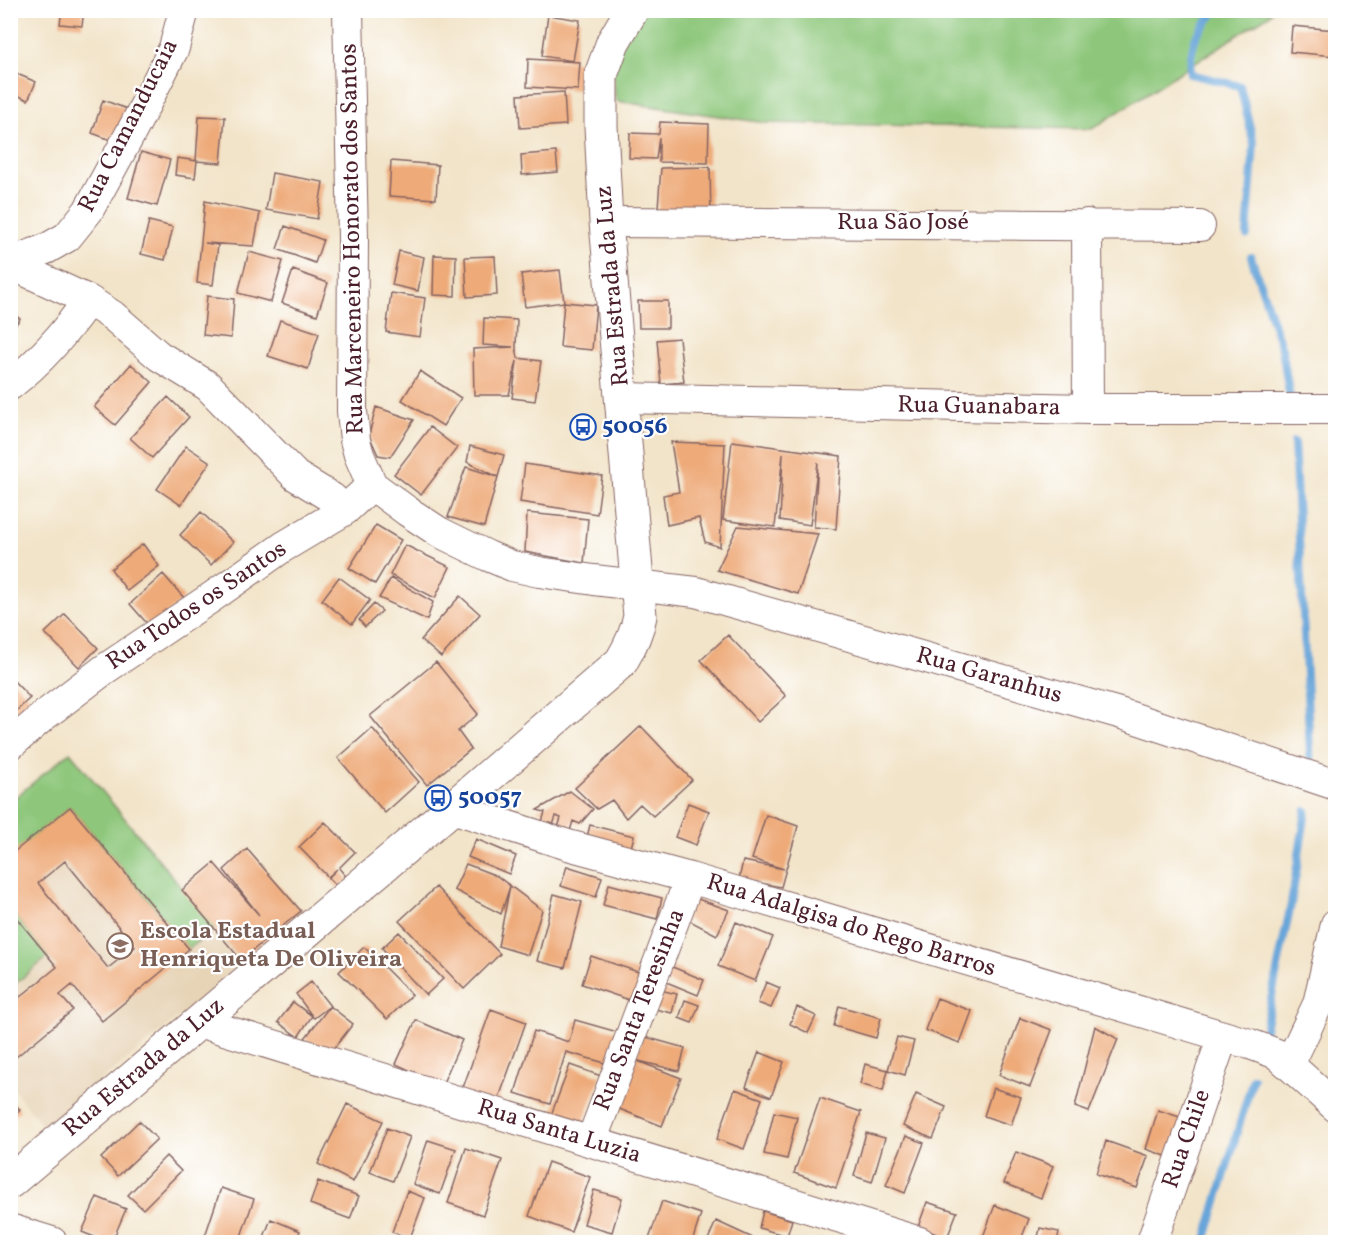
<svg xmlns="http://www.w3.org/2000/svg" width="1346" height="1253" viewBox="0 0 1346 1253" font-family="Vollkorn,serif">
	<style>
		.built { fill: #e7d4b7 }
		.green { fill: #8ec77b; stroke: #6c7353; stroke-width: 1.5 }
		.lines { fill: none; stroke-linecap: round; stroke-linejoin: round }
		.stream { stroke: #67a5d9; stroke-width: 8 }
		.building { fill: #eeaa79; fill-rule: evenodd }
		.minor-casing { stroke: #856462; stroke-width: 32 }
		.major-casing { stroke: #856462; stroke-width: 35 }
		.minor { stroke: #fff; stroke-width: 30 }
		.major { stroke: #fff; stroke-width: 33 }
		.labels { text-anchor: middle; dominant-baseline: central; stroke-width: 4.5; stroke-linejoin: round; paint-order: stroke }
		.street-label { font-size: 24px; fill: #4a1f2b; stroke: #fff }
		.transit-label { font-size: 24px; font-weight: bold; fill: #164399; stroke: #fff; text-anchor: start }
		.education-label { font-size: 24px; font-weight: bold; fill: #785e54; stroke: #fff; text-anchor: start }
	</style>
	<rect width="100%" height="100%" fill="#fff"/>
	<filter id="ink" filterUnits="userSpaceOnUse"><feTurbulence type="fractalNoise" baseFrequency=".0167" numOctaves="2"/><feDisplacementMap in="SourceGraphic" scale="12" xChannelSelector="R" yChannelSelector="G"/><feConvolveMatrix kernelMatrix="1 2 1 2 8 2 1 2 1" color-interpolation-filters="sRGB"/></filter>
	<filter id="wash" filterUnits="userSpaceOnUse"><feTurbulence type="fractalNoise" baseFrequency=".008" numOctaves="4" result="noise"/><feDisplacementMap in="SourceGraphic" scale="24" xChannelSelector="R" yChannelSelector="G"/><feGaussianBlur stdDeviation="1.35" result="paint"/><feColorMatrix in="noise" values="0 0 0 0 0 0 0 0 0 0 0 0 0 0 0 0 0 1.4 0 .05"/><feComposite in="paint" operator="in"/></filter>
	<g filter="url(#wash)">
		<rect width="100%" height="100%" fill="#f2e4c9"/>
		<path class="built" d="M70,752L244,964L44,1127L11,1086L10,801Z"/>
		<path class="green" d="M642,11H1272L1269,15L1092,129L766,123L616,101L611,56Z
			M70,752L215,928L189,949L70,807L11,855V801Z
			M10,910L49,956L11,987H10Z"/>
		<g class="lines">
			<path class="stream" d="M1217,10C1194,35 1191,41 1190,74L1240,86L1254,144L1247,235
				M1251,257L1282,349L1291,404
				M1294,442L1311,771
				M1262,1043L1291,904L1306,811
				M1205,1242L1253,1078"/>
		</g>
		<g id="blocks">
			<path class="building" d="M62,10H84L82,26L60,24Z
				M548,15L580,20L573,61L542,56Z
				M1292,26L1335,30V56L1290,52Z
				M528,59L580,62L578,90L527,87Z
				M10,71L36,82L28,100L10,92Z
				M564,92L566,125L520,128L518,95Z
				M103,100L130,110L119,143L92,133Z
				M199,116L225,117L221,163L196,161Z
				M660,122L709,124L708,163L659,162V137L656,159L629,158L630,133L659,134Z
				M141,152L170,160L157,206L128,198Z
				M556,152L558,172L522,175L521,155Z
				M177,158L197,161L195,178L175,175Z
				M391,161L438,165L436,199L389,196Z
				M710,167L711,217L657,220L661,168Z
				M272,173L323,182L317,219L266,210Z
				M205,201L260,213L254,246L205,243L218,245L213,285L197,283Z
				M149,221L173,227L165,260L141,254Z
				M285,226L323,240L315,263L277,249Z
				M399,251L424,257L418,291L392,285Z
				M249,252L283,261L271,302L238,293Z
				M434,255L456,256L455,296L433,295Z
				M495,256L497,295L467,297L465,257Z
				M293,270L328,283L317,315L282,303Z
				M560,270L564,302L596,305L592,350L560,347L564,302L525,307L521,274Z
				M391,293L425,298L420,337L386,332Z
				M207,296L234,299L231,338L203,335Z
				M638,301H668V328H639Z
				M10,311L20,319L10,332Z
				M484,318L517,320L516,347L518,358L541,361L535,401L512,398L517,361L509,395H474L473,349L513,347L483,345Z
				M280,320L319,333L308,369L268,356Z
				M679,338L684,382L661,384L657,340Z
				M131,364L152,382L115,425L94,407Z
				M420,371L461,398L443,426L402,400Z
				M168,397L189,417L152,458L130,438Z
				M376,407L414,420L390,457L378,455L369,435Z
				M430,427L457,448L421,495L394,474Z
				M732,441L841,456L836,529L814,527L818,462L810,525L780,520L783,454L775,527L723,520Z
				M671,442L725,444L720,547L705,542L699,518L667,525L663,495L679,492Z
				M186,446L210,462L181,505L157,489Z
				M470,446L504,455L498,477L467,462Z
				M525,464L602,476L597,514L520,502Z
				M466,467L498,477L484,527L448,517Z
				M201,512L233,542L211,565L180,535Z
				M527,513L588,519L584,563L525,552Z
				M376,525L401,540L375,584L349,568Z
				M738,526L818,534L798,594L717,570Z
				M143,544L159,566L127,591L111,569Z
				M405,545L450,567L435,598L390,575Z
				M163,574L184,598L151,628L130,604Z
				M339,577L370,600L352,624L322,600Z
				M391,578L433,602L427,620L379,598Z
				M460,596L480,614L441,657L421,640Z
				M374,604L382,611L365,627L359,620Z
				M65,614L98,648L79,667L45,633Z
				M728,635L786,696L758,722L701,660Z
				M436,662L478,714L458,731L471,749L427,785L370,716Z
				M10,677L30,698L10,717Z
				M641,726L692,780L653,816L640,804L626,818L612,800L597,809L575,788Z
				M372,728L419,782L385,813L338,758Z
				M570,791L593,809L580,824L573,821L567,841L555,837L561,818L556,816L550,835L539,831L545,812L537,810Z
				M688,803L709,811L696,845L675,837Z
				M70,807L189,949L102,1021L72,985L60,995L73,1010L10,1062V1005L57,967L10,910V855ZM65,861L135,947L108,968L38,883Z
				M766,815L798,826L781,887L739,879L743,861L784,869L752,859Z
				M325,822L355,852L339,868L348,879L338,888L328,878L337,869L328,877L299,847Z
				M590,825L634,836L629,856L585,845Z
				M476,839L516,856L509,874L468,857Z
				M247,849L301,911L241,960L182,890L214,863L259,915L224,870Z
				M466,864L497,876L542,910L528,955L498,946L510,886L501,914L454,890Z
				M567,866L602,877L596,897L561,886Z
				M609,884L662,898L657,919L603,905Z
				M436,887L500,954L464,989L399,921Z
				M554,894L582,902L565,968L537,961Z
				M695,898L729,910L717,935L686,919Z
				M736,922L773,937L755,981L718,966Z
				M399,932L443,979L426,995L382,948Z
				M364,947L412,995L387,1019L339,972Z
				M591,956L644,974L635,1002L582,984Z
				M670,966L704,980L698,995L664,981Z
				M311,982L330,1006L353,1024L328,1056L305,1038L330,1006L314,1018L312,1016L296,994Z
				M766,982L780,988L771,1008L758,1003Z
				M660,990L677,994L672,1013L655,1009Z
				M937,998L972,1011L960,1043L925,1030Z
				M685,1000L699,1005L692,1023L679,1018Z
				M293,1002L312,1016L298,1037L278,1022Z
				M839,1006L881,1018L876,1038L834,1026Z
				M797,1007L816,1016L808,1033L790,1024Z
				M491,1009L526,1022L494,1112L459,1099Z
				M1020,1018L1052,1030L1030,1087L999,1075Z
				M416,1020L462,1040L442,1085L396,1064Z
				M575,1020L621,1033L612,1065L566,1052L550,1104L515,1093L534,1031L569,1042Z
				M1095,1026L1118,1039L1089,1112L1075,1107Z
				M642,1036L685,1048L679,1071L635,1060Z
				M897,1037L914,1041L905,1075L888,1070Z
				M759,1052L784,1062L771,1097L746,1087Z
				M635,1060L681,1078L662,1126L617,1108Z
				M865,1064L888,1070L883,1091L860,1084Z
				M570,1065L601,1076L582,1127L551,1115Z
				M993,1088L1021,1097L1011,1125L984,1116Z
				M735,1089L762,1099L744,1149L717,1139Z
				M916,1094L946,1107L933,1139L903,1126Z
				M10,1098L20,1110L10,1118Z
				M820,1098L861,1112L836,1188L794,1173Z
				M347,1104L383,1121L353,1182L318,1164Z
				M1158,1110L1186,1119L1174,1159L1146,1149Z
				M774,1112L797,1117L787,1159L764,1154Z
				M139,1121L157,1139L118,1176L101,1158Z
				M387,1128L410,1137L393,1181L370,1172Z
				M866,1133L885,1138L872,1182L854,1176Z
				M906,1136L924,1143L905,1193L886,1185Z
				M428,1140L456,1149L440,1194L413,1184Z
				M1106,1141L1148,1156L1137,1188L1096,1174Z
				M466,1148L502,1160L483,1215L448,1203Z
				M1016,1152L1053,1166L1041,1198L1004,1183Z
				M166,1156L181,1171L143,1209L128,1195Z
				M548,1162L590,1177L571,1232L529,1216Z
				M318,1181L359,1196L350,1219L310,1204Z
				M221,1188L254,1199L239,1242H203Z
				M594,1190L622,1198L612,1232L584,1224Z
				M407,1191L425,1198L410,1238L392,1232Z
				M97,1197L126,1209L112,1242H107L82,1232Z
				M662,1201L701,1214L692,1242H648Z
				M927,1202L957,1212L947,1238L918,1227Z
				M995,1205L1029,1219L1020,1242H981Z
				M763,1211L792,1220L787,1236L759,1228Z
				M271,1219L300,1231L296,1242H262Z
				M716,1221L755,1239L754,1242H707Z
				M1040,1228L1059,1232L1057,1242H1037Z"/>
		</g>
	</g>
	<g filter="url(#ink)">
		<use href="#blocks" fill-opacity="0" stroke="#856462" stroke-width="1.5"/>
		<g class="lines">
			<g class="minor-casing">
				<path id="minor" d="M606,222L1200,226
					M1087,224L1088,409
					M10,262L46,249L67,237L88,211L134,127L174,48L184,10
					M10,264L88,300L113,316L159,356L208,386L296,476L332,498L345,510
					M10,385C40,362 66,332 88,300
					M623,398L1088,409H1336
					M372,485L407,511L439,532L488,556L512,566L539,572L594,580L696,592L1119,713L1336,785
					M10,745L46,714L105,669L212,597L283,547L345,510L372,485L359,455L355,440L352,411L353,238L348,10
					M452,808L568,845L690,878L1250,1044L1277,1054L1336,1107
					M198,1022L920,1242
					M1289,1065L1318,1004L1336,924
					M591,1142L690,878
					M10,1229L52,1242
					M1152,1242L1223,1036"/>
			</g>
			<g class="major-casing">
				<path id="major" d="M10,1182L452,808L621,662C630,647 637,633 640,616L606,222L601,126V75L613,42L632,10"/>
			</g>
			<use href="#minor" class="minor"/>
			<use href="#major" class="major"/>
		</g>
	</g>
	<defs>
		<g id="bus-ring" transform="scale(1.35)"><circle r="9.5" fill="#fff" stroke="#1a4fb4" stroke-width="1.5"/><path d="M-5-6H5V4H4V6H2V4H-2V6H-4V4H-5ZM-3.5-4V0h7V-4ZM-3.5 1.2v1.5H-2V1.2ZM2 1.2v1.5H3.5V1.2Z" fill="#1a4fb4"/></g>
		<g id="school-ring" transform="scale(1.35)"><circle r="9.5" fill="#fff" stroke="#8d6e63" stroke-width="1.5"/><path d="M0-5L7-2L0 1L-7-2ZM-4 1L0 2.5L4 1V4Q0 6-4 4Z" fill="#8d6e63"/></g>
	</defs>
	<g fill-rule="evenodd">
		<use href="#bus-ring" x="583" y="427"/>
		<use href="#bus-ring" x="438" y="798"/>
		<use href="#school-ring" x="120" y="946"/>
	</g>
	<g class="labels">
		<g class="street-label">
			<text transform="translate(129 126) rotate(-63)">Rua Camanducaia</text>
			<text x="903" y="223">Rua São José</text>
			<text transform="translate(353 239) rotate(-91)">Rua Marceneiro Honorato dos Santos</text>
			<text transform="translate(613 286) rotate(-95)">Rua Estrada da Luz</text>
			<text transform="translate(979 407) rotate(1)">Rua Guanabara</text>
			<text transform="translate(197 606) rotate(-34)">Rua Todos os Santos</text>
			<text transform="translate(989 676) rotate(16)">Rua Garanhus</text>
			<text transform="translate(851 926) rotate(17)">Rua Adalgisa do Rego Barros</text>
			<text transform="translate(640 1010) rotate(-69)">Rua Santa Teresinha</text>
			<text transform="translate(144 1068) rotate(-40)">Rua Estrada da Luz</text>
			<text transform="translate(559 1132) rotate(17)">Rua Santa Luzia</text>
			<text transform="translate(1187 1139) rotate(-71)">Rua Chile</text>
		</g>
		<g class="transit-label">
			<text x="602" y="427">50056</text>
			<text x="458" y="798">50057</text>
		</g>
		<g class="education-label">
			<text x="140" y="932">Escola Estadual<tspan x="140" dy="28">Henriqueta De Oliveira</tspan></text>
		</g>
	</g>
	<rect width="1346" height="1253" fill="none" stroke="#fff" stroke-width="36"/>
</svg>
